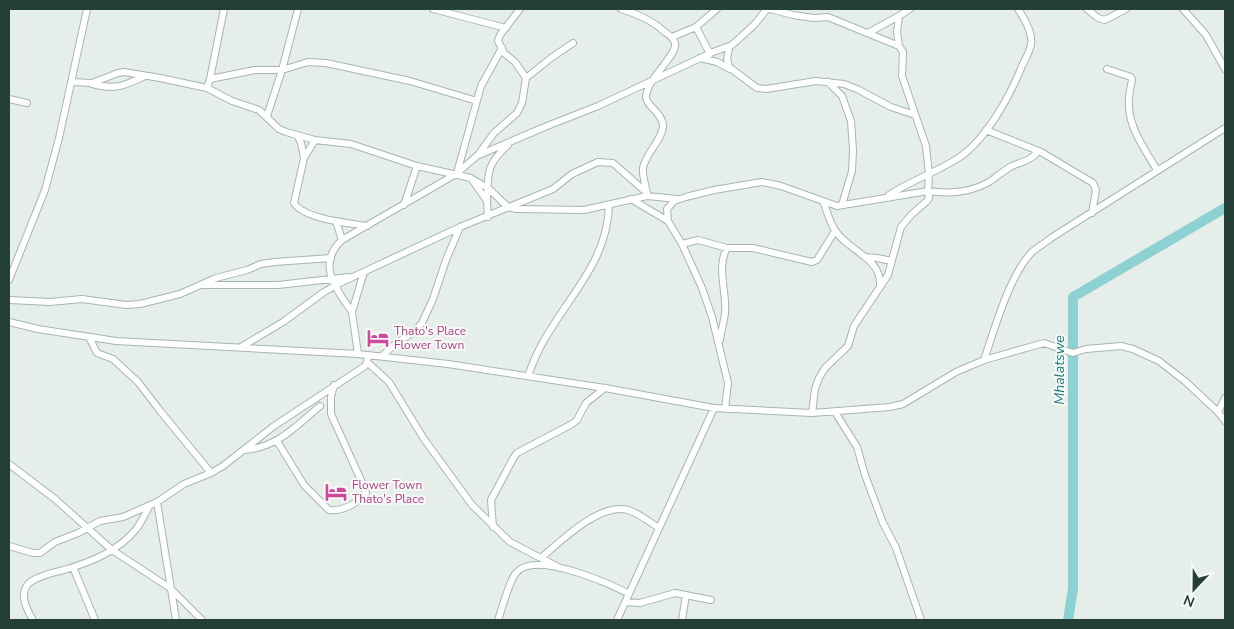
<svg xmlns="http://www.w3.org/2000/svg" width="1234" height="629" viewBox="0 0 1234 629" font-family="'Nunito Sans',sans-serif">
	<style>
		.lines { fill: none; stroke-linecap: round; stroke-linejoin: round }
		.river { stroke: #8dd1d2; stroke-width: 10 }
		.minor-casing { stroke: #a7b6ae; stroke-width: 8 }
		.minor { stroke: #fff; stroke-width: 6 }
		.labels { text-anchor: middle; dominant-baseline: central; stroke-width: 4; stroke-linejoin: round; paint-order: stroke }
		.hotel-label { font-size: 12px; fill: #b23c85; stroke: #f5faf7; text-anchor: start }
		.water-label { font-size: 14px; font-style: italic; fill: #1d797c; stroke: #f5faf7 }
	</style>
	<rect width="100%" height="100%" fill="#e5eee8"/>
	<g class="lines">
		<path class="river" d="M1068,620L1073,589V297L1225,208"/>
		<g class="minor-casing">
			<path id="minor" d="M433,9L506,28
				M621,9C638,14 652,20 665,32C669,35 674,38 675,43C678,55 647,78 646,97C646,106 663,113 663,126C662,141 646,152 643,168C642,176 646,186 647,194
				M770,9L793,15L814,18L828,17L899,46
				M1087,9L1098,18L1105,20L1126,9
				M1183,9L1206,35L1225,69
				M696,27L710,54
				M868,33L899,16
				M672,37L696,27L717,9
				M729,48L727,59L729,67L757,88L766,89L816,81L844,84L857,89L891,107L915,115
				M700,58L717,62L730,69
				M1107,69L1131,77L1132,80C1130,89 1128,98 1129,107C1130,130 1146,151 1157,170
				M526,78L551,58L573,43
				M210,79L255,70H282L308,62L326,63L410,81L477,101
				M71,82L92,83L118,73L124,72L160,78L207,88L210,79L224,9
				M828,82L842,96L851,121L853,150L852,171L842,205
				M92,84C117,90 123,86 145,76
				M207,88L232,101L259,110L279,129L286,132L315,140L351,144L417,166L471,178L487,201L488,217
				M9,99L27,103
				M267,116L282,70L298,9
				M986,130L1041,152L1093,183L1096,190L1092,213
				M297,135L301,143L304,158
				M315,140L304,158L294,203C304,219 349,223 367,226
				M479,155L547,126L598,106L713,52L732,45L754,25L767,9
				M457,173L481,86L502,48
				M472,179L488,188L508,207L516,209L584,210L647,196L677,199
				M889,195C912,180 937,172 960,157C987,138 1010,96 1022,66C1025,59 1030,52 1031,44C1033,33 1024,18 1018,9
				M631,199L668,221
				M487,201C488,173 486,165 508,145
				M823,201C827,210 829,222 835,230C847,251 882,257 880,286
				M404,205L417,166
				M336,221L342,240
				M682,244L698,240L727,248H753L812,262L817,260L835,231
				M865,257L877,258L892,261
				M9,280L45,190L59,138L87,9
				M202,285H278L349,277
				M9,300L50,302L82,299L126,305L140,304L180,294L216,278L247,270L261,264L275,262L331,258
				M352,312C336,289 316,264 342,240L456,174L478,155L494,133L517,113L522,103L526,78L515,62L504,53L498,41L500,35L520,9
				M9,322L38,329L116,341L358,354L448,364L605,388L714,408L812,413L890,407L903,404L956,372L984,360L1044,343L1073,353L1086,349L1121,346L1133,349L1159,361L1186,382L1218,412L1225,421
				M89,337L97,353L113,359L138,382L161,412L211,473
				M720,340C721,331 724,322 725,313C727,291 716,268 727,248
				M241,347L283,322L324,292L340,283L460,227L553,189L572,174L598,162L613,163L647,193
				M358,354L352,312L364,272
				M382,356L394,345L415,331L422,323L433,299L446,260L460,227
				M984,360C995,328 1009,276 1032,252C1038,247 1045,243 1051,238L1225,128
				M367,362L389,382L424,439L472,505L510,542L560,568
				M528,376C532,365 536,354 542,344C568,296 608,262 609,204
				M725,409L728,383L712,317L702,288L682,244L668,221L667,209L674,201L686,197L714,190L762,182L781,186L837,206L928,191L929,175L926,146L902,76L903,52L899,46L897,32L899,16L910,9
				M835,412L857,447L865,475L883,523L896,548L921,620
				M1218,412L1225,398
				M812,413L815,389L819,378L825,368L848,346L854,326L888,275L901,227L911,215L927,201L929,198L928,191C949,194 970,193 989,182C997,177 1004,170 1012,166C1023,161 1031,161 1038,151
				M277,441L304,485L329,510C341,512 359,503 366,493L365,489L331,414V397L334,385
				M245,450C278,447 296,426 320,406
				M9,464L55,499L112,550L170,588L202,620
				M157,502L176,620
				M493,527L491,500L514,457L517,453L572,424L577,420L586,403L605,388
				M9,546L33,553H40L55,542L78,533L100,521L123,517L157,502L184,484L211,473L223,466L274,426L365,366L367,362L368,355
				M541,558C561,541 600,502 628,510C639,513 649,522 659,528
				M73,567L95,620
				M625,602L640,603L675,593L711,600
				M33,620C27,610 19,595 28,584C35,577 55,572 64,570C91,562 119,551 137,528C142,521 146,512 150,505
				M498,620C502,609 509,581 516,573C534,550 609,583 629,594
				M617,620L714,408
				M682,620L686,595"/>
		</g>
		<use href="#minor" class="minor"/>
	</g>
	<defs>
		<g id="hotel-bare" transform="scale(1.725)"><path d="M-6-4.5h1.5V1H6V5H4.5V3h-9V5H-6ZM-4 0a1.8 1.8 0 1 1 3.6 0ZM.5 0V-2.5h3Q6-2.5 6 0Z" fill="#d1479c" stroke="#f5faf7" stroke-width="2.5" paint-order="stroke"/></g>
	</defs>
	<g fill-rule="evenodd">
		<use href="#hotel-bare" x="378" y="338"/>
		<use href="#hotel-bare" x="336" y="492"/>
	</g>
	<g class="labels">
		<g class="hotel-label">
			<text x="394" y="331">Thato's Place<tspan x="394" dy="14">Flower Town</tspan></text>
			<text x="352" y="485">Flower Town<tspan x="352" dy="14">Thato's Place</tspan></text>
		</g>
		<g class="water-label">
			<text transform="translate(1059 370) rotate(-90)">Mhalatswe</text>
		</g>
	</g>
	<rect width="1234" height="629" fill="none" stroke="#244034" stroke-width="20"/>
	<g transform="translate(1194 589) rotate(202)" stroke="#f5faf7" stroke-width="4" paint-order="stroke">
	<path d="M0-4L9 19L0 12L-9 19Z" fill="#244034"/>
	<text y="-8" font-size="14" font-weight="bold" text-anchor="middle" fill="#244034">N</text>
	</g>
</svg>
